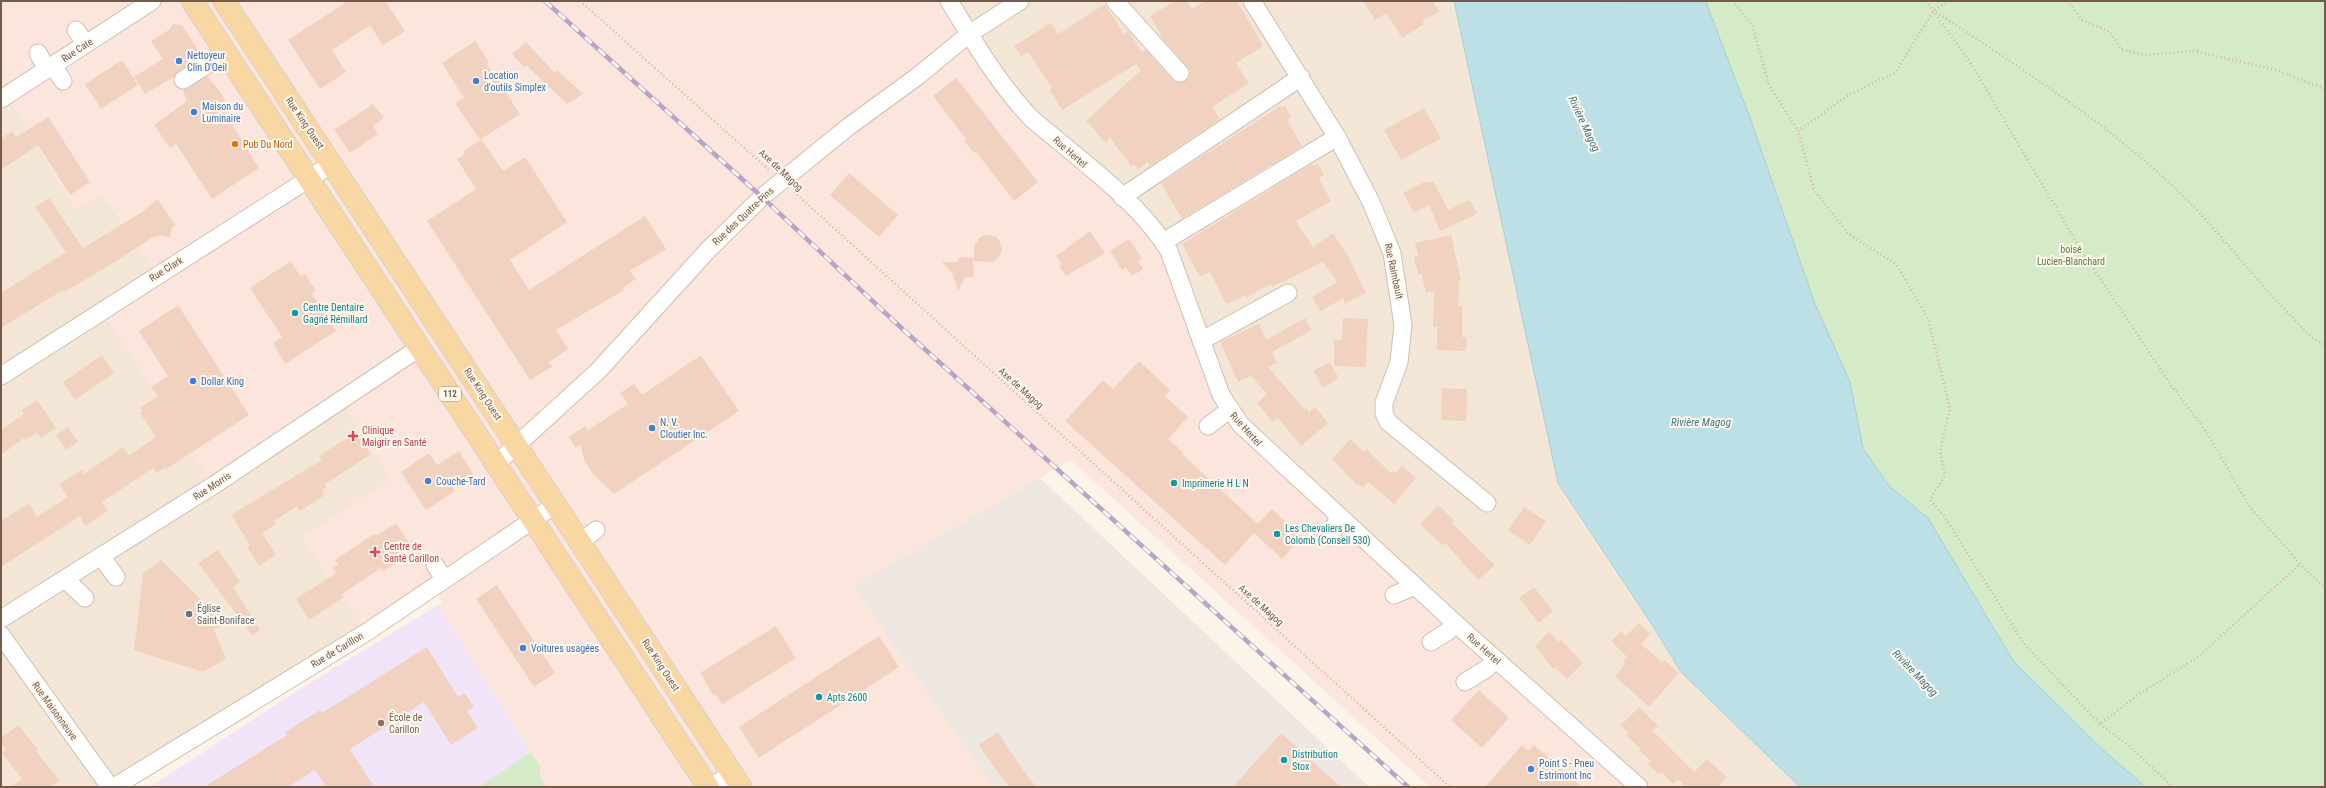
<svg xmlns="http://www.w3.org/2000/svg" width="2326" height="788" viewBox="0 0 2326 788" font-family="'Roboto Condensed',sans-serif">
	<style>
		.residential { fill: #f3e6d6 }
		.commercial { fill: #fce5dc }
		.industrial { fill: #ede6e1 }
		.education { fill: #f1e4f8 }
		.green { fill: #d5eac6 }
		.water { fill: #bce0e5; stroke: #a3d0d7 }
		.building { fill: #f1d2c0 }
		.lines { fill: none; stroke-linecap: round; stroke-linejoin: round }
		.minor-casing { stroke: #d0beb0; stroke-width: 19 }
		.major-casing { stroke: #d8d1cd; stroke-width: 23 }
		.path { stroke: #d6b6a3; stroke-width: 2.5; stroke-dasharray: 1 3; stroke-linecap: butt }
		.minor { stroke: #fff; stroke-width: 17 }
		.major { stroke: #f8d7a2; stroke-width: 21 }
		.rail-casing { stroke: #b6a5c6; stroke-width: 4.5 }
		.rail { stroke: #fff8ee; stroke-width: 3; stroke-dasharray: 9; stroke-linecap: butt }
		.shop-dot { fill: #3f7fe0; stroke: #fff8ee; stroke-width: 1.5 }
		.food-dot { fill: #e8710a; stroke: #fff8ee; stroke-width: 1.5 }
		.culture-dot { fill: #0f9aa8; stroke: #fff8ee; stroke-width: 1.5 }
		.health-dot { fill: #e0444e; stroke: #fff8ee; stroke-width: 1.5 }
		.worship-dot { fill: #6b7280; stroke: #fff8ee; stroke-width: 1.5 }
		.education-dot { fill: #8d6e63; stroke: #fff8ee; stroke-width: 1.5 }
		.labels { text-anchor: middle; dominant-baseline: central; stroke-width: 4; stroke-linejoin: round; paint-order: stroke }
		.shield { fill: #fff8ee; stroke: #9e897d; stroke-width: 1 }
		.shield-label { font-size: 9px; font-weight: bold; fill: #755a4c }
		.street-label { font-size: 10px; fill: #755a4c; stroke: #fff8ee }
		.shop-label { font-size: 10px; fill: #366cbe; stroke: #fff8ee; text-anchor: start }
		.food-label { font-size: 10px; fill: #c56008; stroke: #fff8ee; text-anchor: start }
		.park-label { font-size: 10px; fill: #557b44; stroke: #fff8ee }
		.culture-label { font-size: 10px; fill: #0d838f; stroke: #fff8ee; text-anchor: start }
		.health-label { font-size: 10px; fill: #be3a42; stroke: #fff8ee; text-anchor: start }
		.worship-label { font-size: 10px; fill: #5b616d; stroke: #fff8ee; text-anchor: start }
		.education-label { font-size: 10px; fill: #785e54; stroke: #fff8ee; text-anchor: start }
		.water-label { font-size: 11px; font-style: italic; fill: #437781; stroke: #fff8ee }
	</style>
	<rect width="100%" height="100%" fill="#fcf4e8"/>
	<path class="residential" d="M949,1H1454L1558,483L1653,626L1681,672L1800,787H1639L1253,438Z
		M1,85L76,210L103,193L157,275L341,400L392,479L304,537L367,632L114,787H1Z"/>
	<path class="commercial" d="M1,1H949L996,77L1149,224L1221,395L1639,787H1430L1071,460L853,586L993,787H547L539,775L541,767L438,605L442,602L433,587L367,632L304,536L392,479L341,401L214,485L102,310L157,275L104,193L76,210L1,85Z"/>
	<path class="industrial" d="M1040,478L1369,787H993L853,586Z"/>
	<path class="education" d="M438,605L531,752L479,787H150L294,693Z"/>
	<path class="green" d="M1704,1H2325V787H2146L2103,750L2014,662L1928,518L1889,486L1863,448L1850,382L1815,304L1750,118Z
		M531,752L541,767L539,775L547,787H479Z"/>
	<path class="water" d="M1454,1L1706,2L1750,118L1815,304L1850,382L1863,448L1889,486L1928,518L2014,662L2103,750L2146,787H1800L1681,672L1653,626L1558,483Z"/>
	<path class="building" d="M348,1H385L405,31L383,45L370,25L332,50L346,72L320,89L288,40Z
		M1175,1H1187L1192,9L1205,1H1237L1263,46L1236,63L1249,83L1212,107L1220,119L1150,166L1148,162L1139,169L1134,164L1131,166L1110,138L1106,143L1086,121L1141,70L1136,64L1062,110L1049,90L1052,88L1028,52L1021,56L1014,46L1051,23L1058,34L1105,4L1124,34L1128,31L1142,52L1146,50L1173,80L1182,83L1189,76L1190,71L1163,39L1150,16Z
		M1363,1H1433L1439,12L1422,21L1424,24L1402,38L1386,13L1375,20Z
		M173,24L182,25L202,56L178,72L174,77L145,94L134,77L163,59L151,41L169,30Z
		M475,41L489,62L487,64L520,114L481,139L503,171L525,157L567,222L510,260L529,290L645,216L666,249L630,271L636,279L622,288L624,290L556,330L568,349L548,363L553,366L530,380L427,221L476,189L457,159L465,154L464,151L480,140L455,103L464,98L442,63Z
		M526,42L555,73L557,70L583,94L567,104L526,65L524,67L512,54Z
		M122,60L138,85L101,109L85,84Z
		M207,76L222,94L226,104L221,107L259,168L212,199L176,144L170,148L154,125L187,101L183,90Z
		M956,78L1038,182L1014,201L976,152L974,153L964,141L966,139L933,96Z
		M373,104L384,118L373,126L378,134L350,153L334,130Z
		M1280,106L1281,108L1285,106L1291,118L1287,120L1302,146L1182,219L1161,183Z
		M1424,108L1441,138L1401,160L1384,130Z
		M48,117L90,182L70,195L38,145L1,170V139L12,131L16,137Z
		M1312,164L1314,166L1318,164L1324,175L1319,178L1331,201L1296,221L1313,247L1333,233L1348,256L1366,293L1344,304V298L1320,311L1312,297L1337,282L1323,262L1272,287L1271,284L1247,297L1246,295L1226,304L1210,272L1200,277L1182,244Z
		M849,173L898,215L879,237L830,195Z
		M1426,181L1428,183L1433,181L1448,210L1470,200L1477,214L1440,231L1429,205L1414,213L1403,193Z
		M49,198L83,248L139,214L158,199L175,225L172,227L170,238L160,235L156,238L155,236L105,268L64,292L63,290L1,328V293L66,252L35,207Z
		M1090,231L1105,253L1066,276L1059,266L1062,264L1056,256Z
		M985,235L995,236L999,240L1002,249L1001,254L994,262L974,261V246L980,237Z
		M1451,235L1461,280L1459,281L1458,306H1462V337H1467L1466,351L1437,350V327H1433L1434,291L1426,293L1421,273L1418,274L1414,257L1418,256L1415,243Z
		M1129,239L1142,258L1138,261L1143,269L1132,276L1126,267L1122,270L1110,251Z
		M960,257L973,258L974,277H965L958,291L953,274L942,262H957Z
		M291,261L300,276L305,274L316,291L312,294L336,331L285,364L273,343L282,337L250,288Z
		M178,305L249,415L166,469L165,467L157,473L153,468L102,502L108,511L85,526L80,516L1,567V521L29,503L37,517L68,497L59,484L82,470L84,474L123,447L128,455L131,454L156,437L140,413L143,411L140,408L158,396L151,387L168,376L139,331Z
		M1305,318L1312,330L1272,352L1277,363L1268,367L1305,410L1306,408L1309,412L1315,407L1328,423L1301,446L1278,418L1273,422L1257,403L1267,394L1251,376L1238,382L1220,342L1259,324L1266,340Z
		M1343,318L1368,319L1366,367L1334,366V340H1342Z
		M102,355L114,373L75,400L63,382Z
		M701,355L739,411L614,494L593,474L585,462L580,445L576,448L569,437L585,426L588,430L628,404L620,393L634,384L642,395Z
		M1139,361L1170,390L1165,396L1188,417L1168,439L1183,452L1182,454L1258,524L1272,509L1302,537L1282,559L1254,533L1225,565L1065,421L1103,380L1113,389Z
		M1329,362L1339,378L1323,388L1313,371Z
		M1442,388L1467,389L1466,421L1441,420Z
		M37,400L56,428L41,438L37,433L25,440L24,438L1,455V430L24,414L22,410Z
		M68,427L78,442L66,450L56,435Z
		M356,432L371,454L325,484L327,487L322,490L325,495L300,511L297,506L274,521L276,524L262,533L276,555L259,566L247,547L250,545L231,515L322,460L319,456Z
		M1350,439L1364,452L1366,449L1391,473L1393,471L1396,473L1402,466L1416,478L1394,504L1368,482L1363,488L1358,483L1357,485L1332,459Z
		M459,451L473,474L452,487L455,491L426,510L401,472L429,453L437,465Z
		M1438,505L1454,520L1452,523L1495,565L1478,580L1445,543L1442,545L1420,524Z
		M1524,507L1546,521L1530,545L1508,530Z
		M396,523L411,546L391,559L394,564L383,571L381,568L342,594L344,597L309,620L296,599L336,573L333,568L338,564L335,560L374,534L375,536Z
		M218,550L240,582L233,587L260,630L252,635L198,563Z
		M161,560L225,623L214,630L226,659L203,672L134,650L143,573Z
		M497,585L555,673L534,687L476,599Z
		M1534,587L1553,611L1538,623L1519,598Z
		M1639,623L1650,634L1641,644L1662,662L1664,660L1679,673L1649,707L1615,676L1625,664L1623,661L1627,657L1611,641L1621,631L1626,636Z
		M776,626L796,658L722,704L716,695L714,696L700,673Z
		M1549,632L1559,642L1561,640L1583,663L1567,679L1555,667L1553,669L1535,646Z
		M879,636L899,667L759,758L739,727Z
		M427,647L458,697L465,693L474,707L467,711L478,728L451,745L424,702L350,749L374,787H326L315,770L288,787H204L287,735L285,732L320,710L322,713Z
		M1479,690L1509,718L1482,748L1451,720Z
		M1639,707L1658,726L1653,731L1694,772L1707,759L1727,777L1718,787H1681L1683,784L1678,779L1673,784L1661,772L1658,774L1648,764L1651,761L1640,751L1641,749L1626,735L1629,733L1621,725Z
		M18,725L38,749L36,751L59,780L50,787H11L22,779L2,753L6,750L1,743V738Z
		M998,732L1021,767L1036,787H1009L991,763L979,745Z
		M1281,733L1341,787H1233Z
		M1522,745L1528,751L1534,745L1582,787H1485Z"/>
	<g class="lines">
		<g class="minor-casing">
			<path id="minor" d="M949,1C974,42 998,83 1031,118C1077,158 1137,199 1169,251L1221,395L1241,425L1455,623L1639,787
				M1115,1L1180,73
				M1252,1L1337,137L1371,202L1392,253L1403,325L1399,362L1384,403V413L1388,422L1487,503
				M76,30L86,44
				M38,53L47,69
				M53,65L63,81
				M183,80L225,53
				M1,99L152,1
				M1122,197L1301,77
				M1163,242L1337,137
				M1201,341L1288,293
				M1,376L332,164
				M1208,426L1229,410
				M496,464L598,371L708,250L762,197L848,127L918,76L969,34L1020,1
				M1331,537L1338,517
				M580,542L596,530
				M101,556L116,577
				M435,565L444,579
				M65,579L85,598
				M1394,595L1415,586
				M1,619L214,485L419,348
				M1,635L110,787
				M1431,642L1447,632L1455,623
				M1465,682L1486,669L1496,660
				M114,787L367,632L555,505
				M711,787L732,773"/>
		</g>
		<g class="major-casing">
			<path id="major" d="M192,1L708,787
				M224,1L741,787"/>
		</g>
		<path class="path" d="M580,1L769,170
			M1732,1L1752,25L1769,85L1798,131
			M1926,1L1970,62L2078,245L2168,381L2208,434L2250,507L2300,564L2325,588
			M1949,1L1934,10L1895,73L1850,94L1798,131L1814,190L1848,234L1896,264L1928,318L1950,409L1940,451L1945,475L1930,500L1944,516L2025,645L2100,724L2139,694L2198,657L2300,564
			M2067,1L2082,20L2110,32L2121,49L2144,55L2194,51L2276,70L2325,89
			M1936,12C2021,69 2110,124 2183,196C2222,234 2253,278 2291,316C2301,326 2311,339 2325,345
			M794,192L1450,787
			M2100,724L2129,746L2173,787"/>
		<use href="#minor" class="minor"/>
		<use href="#major" class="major"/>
		<g class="rail-casing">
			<path id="rail" d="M545,1L762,197L896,323L1408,787"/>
		</g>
		<use href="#rail" class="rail"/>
	</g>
	<g class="shop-dot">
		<circle cx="179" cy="61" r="4"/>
		<circle cx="476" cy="81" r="4"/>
		<circle cx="194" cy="112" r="4"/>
		<circle cx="193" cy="381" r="4"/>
		<circle cx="652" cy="428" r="4"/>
		<circle cx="428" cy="481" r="4"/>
		<circle cx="523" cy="648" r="4"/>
		<circle cx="1531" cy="769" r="4"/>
	</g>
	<circle class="food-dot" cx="235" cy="144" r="4"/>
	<g class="culture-dot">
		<circle cx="295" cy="313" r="4"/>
		<circle cx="1174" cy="483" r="4"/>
		<circle cx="1277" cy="534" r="4"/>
		<circle cx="819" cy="697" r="4"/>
		<circle cx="1284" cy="760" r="4"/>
	</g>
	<g class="health-dot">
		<path d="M351 430h4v4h4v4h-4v4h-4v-4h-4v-4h4z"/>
		<path d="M373 546h4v4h4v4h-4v4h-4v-4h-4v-4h4z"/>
	</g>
	<circle class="worship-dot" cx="189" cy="614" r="4"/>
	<circle class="education-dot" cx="381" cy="723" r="4"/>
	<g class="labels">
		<rect class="shield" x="439" y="387" width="22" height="14" rx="3"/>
		<g class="shield-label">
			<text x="450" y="394">112</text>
		</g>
		<g class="street-label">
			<text transform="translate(77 50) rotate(-33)">Rue Cate</text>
			<text transform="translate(305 123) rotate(56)">Rue King Ouest</text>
			<text transform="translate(1070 152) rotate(41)">Rue Hertel</text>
			<text transform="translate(781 170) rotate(43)">Axe de Magog</text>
			<text transform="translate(743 216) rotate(-43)">Rue des Quatre-Pins</text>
			<text transform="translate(166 269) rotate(-32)">Rue Clark</text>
			<text transform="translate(1394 271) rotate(78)">Rue Raimbault</text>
			<text transform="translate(1021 388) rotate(42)">Axe de Magog</text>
			<text transform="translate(483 394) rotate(57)">Rue King Ouest</text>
			<text transform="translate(1246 429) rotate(48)">Rue Hertel</text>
			<text transform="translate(212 486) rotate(-33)">Rue Morris</text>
			<text transform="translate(1261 605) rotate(42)">Axe de Magog</text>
			<text transform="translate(1484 649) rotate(42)">Rue Hertel</text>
			<text transform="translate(337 650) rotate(-31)">Rue de Carillon</text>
			<text transform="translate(661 665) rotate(57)">Rue King Ouest</text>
			<text transform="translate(55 711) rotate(54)">Rue Maisonneuve</text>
		</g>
		<g class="shop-label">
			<text x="187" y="55">Nettoyeur<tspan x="187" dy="12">Clin D'Oeil</tspan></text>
			<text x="484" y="75">Location<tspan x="484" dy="12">d'outils Simplex</tspan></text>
			<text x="202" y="106">Maison du<tspan x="202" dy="12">Luminaire</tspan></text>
			<text x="201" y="381">Dollar King</text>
			<text x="660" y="422">N. V.<tspan x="660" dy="12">Cloutier Inc.</tspan></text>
			<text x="436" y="481">Couche-Tard</text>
			<text x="531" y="648">Voitures usagées</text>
			<text x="1539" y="763">Point S - Pneu<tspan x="1539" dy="12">Estrimont Inc</tspan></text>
		</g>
		<g class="food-label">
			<text x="243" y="144">Pub Du Nord</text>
		</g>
		<g class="park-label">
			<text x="2071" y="249">boisé<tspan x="2071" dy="12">Lucien-Blanchard</tspan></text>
		</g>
		<g class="culture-label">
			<text x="303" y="307">Centre Dentaire<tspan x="303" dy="12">Gagné Rémillard</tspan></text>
			<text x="1182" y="483">Imprimerie H L N</text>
			<text x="1285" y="528">Les Chevaliers De<tspan x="1285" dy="12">Colomb (Conseil 530)</tspan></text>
			<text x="827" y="697">Apts 2600</text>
			<text x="1292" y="754">Distribution<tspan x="1292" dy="12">Stox</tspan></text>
		</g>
		<g class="health-label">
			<text x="362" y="430">Clinique<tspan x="362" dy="12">Maigrir en Santé</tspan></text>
			<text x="384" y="546">Centre de<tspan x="384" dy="12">Santé Carillon</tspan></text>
		</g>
		<g class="worship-label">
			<text x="197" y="608">Église<tspan x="197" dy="12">Saint-Boniface</tspan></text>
		</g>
		<g class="education-label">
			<text x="389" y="717">École de<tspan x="389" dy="12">Carillon</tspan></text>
		</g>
		<g class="water-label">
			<text transform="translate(1584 124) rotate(65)">Rivière Magog</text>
			<text x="1701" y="422">Rivière Magog</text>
			<text transform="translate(1915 673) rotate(46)">Rivière Magog</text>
		</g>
	</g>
	<rect width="2326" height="788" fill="none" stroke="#755a4c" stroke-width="4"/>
</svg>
